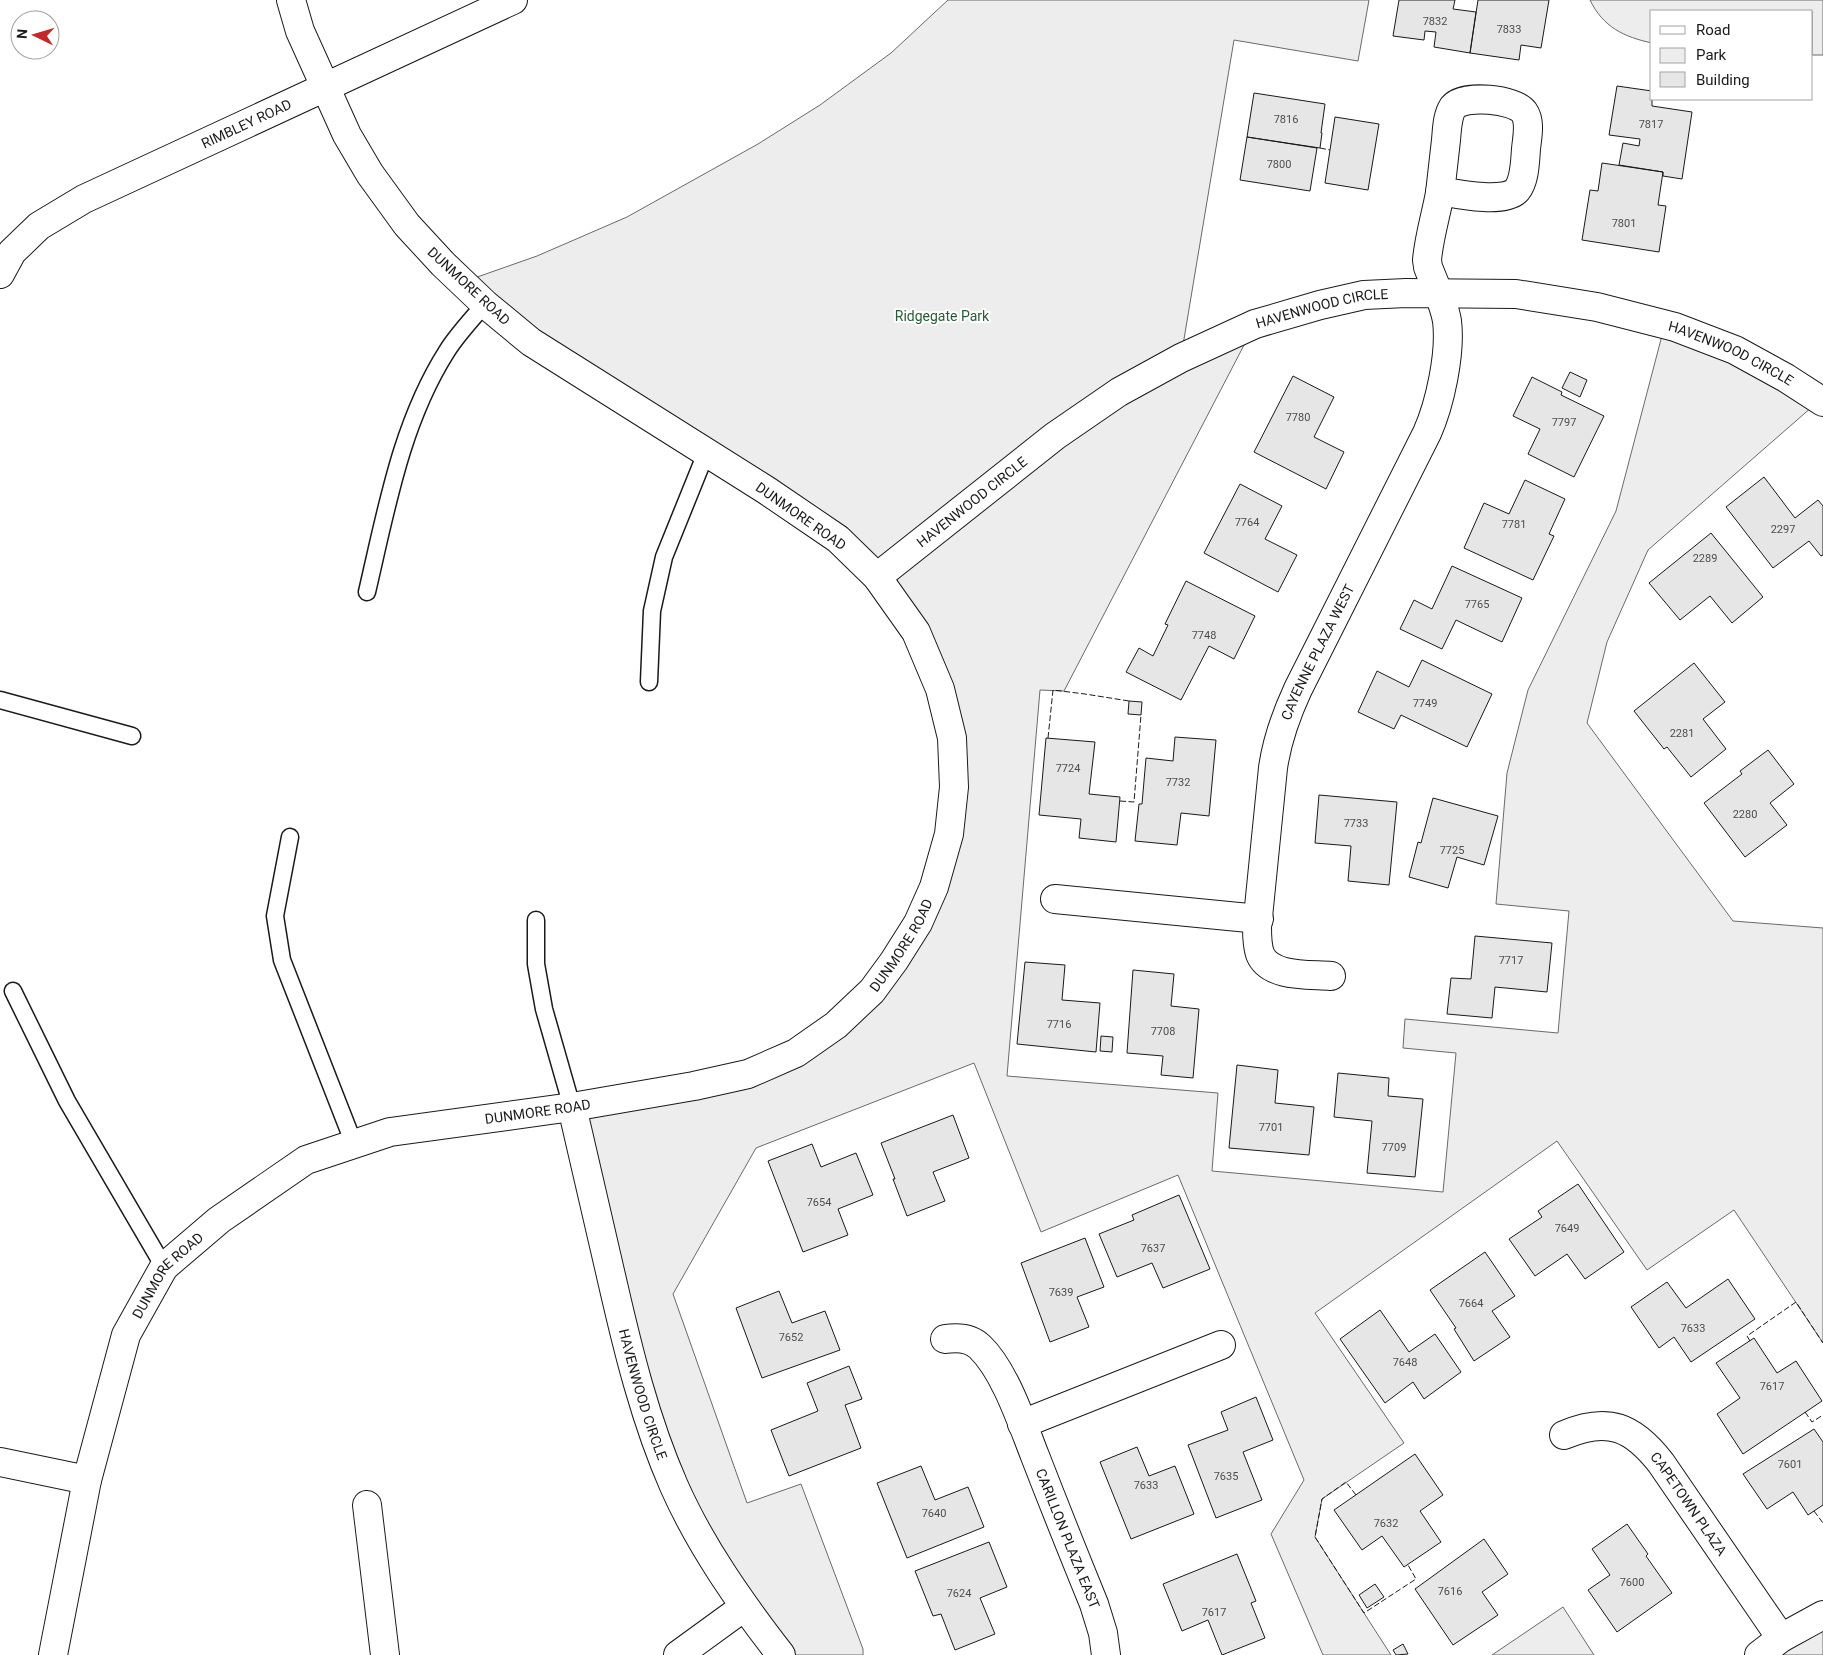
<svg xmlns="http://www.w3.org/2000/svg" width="1823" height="1655" viewBox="0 0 1823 1655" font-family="Roboto,sans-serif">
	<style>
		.green { fill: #ededed; stroke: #6a6a6a }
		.building { fill: #e6e6e6; stroke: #1a1a1a }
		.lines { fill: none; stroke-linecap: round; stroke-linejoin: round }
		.service-casing { stroke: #1a1a1a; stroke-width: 19 }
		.minor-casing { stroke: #1a1a1a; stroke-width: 30 }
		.service { stroke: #fff; stroke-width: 16 }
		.minor { stroke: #fff; stroke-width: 28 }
		.fence { stroke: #1a1a1a; stroke-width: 1; stroke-dasharray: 6 2.5; stroke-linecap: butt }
		.labels { text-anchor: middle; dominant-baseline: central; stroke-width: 4; stroke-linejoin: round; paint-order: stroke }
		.number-label { font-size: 11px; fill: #4d4d4d }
		.street-label { font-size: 14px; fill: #1a1a1a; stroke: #fff }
		.park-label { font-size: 14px; fill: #2b5a34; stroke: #fff }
	</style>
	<rect width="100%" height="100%" fill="#fff"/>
	<path class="green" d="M948,0H1369L1358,61L1234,40L1181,357L1255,324L1064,691L1040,690L1007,1076L1218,1093L1212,1171L1443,1192L1456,1053L1403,1048L1405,1019L1558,1033L1569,911L1496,904L1507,773L1528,690L1616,511L1665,324L1820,400L1648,550L1607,642L1587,723L1733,921L1823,928V1343L1734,1210L1647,1270L1557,1141L1315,1313L1404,1443L1322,1499L1315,1537L1391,1655H1323L1271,1534L1304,1480L1178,1175L1041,1232L974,1063L756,1148L673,1294L747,1503L801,1484L863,1649V1655H781L674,1487L572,1107L694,1086L836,1025L938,878L952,738L877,577L463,282L537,256L627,217L758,144L820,105L891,53Z
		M1590,0H1823V55H1812V11H1652V43C1624,37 1603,27 1590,0Z
		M1563,1607L1594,1655H1492Z
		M1823,1615V1655H1759Z"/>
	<path class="building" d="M1399,0H1455L1453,9L1476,12L1470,53L1434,47L1436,32L1425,31L1424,40L1393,36Z
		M1478,0H1549L1541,48L1521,45L1519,60L1470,53Z
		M1617,86L1652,91V106L1692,112L1682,179L1663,176V172L1619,165L1623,143L1639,146L1640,139L1609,135Z
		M1254,93L1325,104L1321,133H1322L1320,148L1247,137Z
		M1335,117L1379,124L1368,190L1325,183Z
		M1247,137L1317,148L1310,191L1240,180Z
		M1602,163L1663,172L1658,205L1666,206L1659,252L1582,240L1590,190L1598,191Z
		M1570,372L1587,380L1580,397L1562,388Z
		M1293,376L1334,397L1314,437L1344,452L1326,489L1254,452Z
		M1532,377L1562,392L1561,395L1604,416L1574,477L1528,454L1540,429L1513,416Z
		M1764,477L1795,518L1818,500L1823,506V555L1821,556L1809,541L1773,568L1726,507Z
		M1525,480L1565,499L1549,534L1554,536L1533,580L1464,548L1484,503L1509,514Z
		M1240,484L1282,506L1265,539L1297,555L1278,592L1204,553Z
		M1711,533L1763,597L1732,623L1710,596L1680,620L1649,583Z
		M1452,566L1522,598L1502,642L1456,620L1442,649L1400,629L1414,600L1432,609Z
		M1186,581L1255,616L1234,659L1209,646L1181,700L1126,672L1139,648L1153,656L1168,625L1165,624Z
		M1422,660L1492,694L1467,747L1401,715L1394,729L1358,712L1377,671L1409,687Z
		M1694,663L1725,702L1703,719L1726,749L1691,777L1667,747L1664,749L1634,711Z
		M1129,701L1142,702L1141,715L1128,714Z
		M1175,737L1216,740L1209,816L1181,813L1177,845L1135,841L1139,804H1142L1146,758L1173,761Z
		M1046,738L1095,742L1089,794L1120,797L1116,842L1079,838L1081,819L1039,815Z
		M1768,750L1794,784L1770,803L1787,825L1745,857L1704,803L1742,774L1740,771Z
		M1319,795L1397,802L1389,885L1348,881L1351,846L1315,843Z
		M1433,798L1498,816L1484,865L1457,857L1448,888L1409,877L1418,842L1421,843Z
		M1475,936L1552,943L1547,992L1495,987L1492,1018L1447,1014L1451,978L1471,979Z
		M1025,962L1065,965L1062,1000L1100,1003L1096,1052L1017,1044Z
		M1133,970L1174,974L1171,1006L1199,1009L1193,1078L1161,1075L1163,1056L1127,1053Z
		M1101,1036L1113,1037L1112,1052L1100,1051Z
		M1237,1065L1278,1070L1275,1103L1314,1107L1309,1155L1229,1148Z
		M1338,1073L1389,1078L1388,1096L1423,1099L1415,1177L1367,1173L1372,1121L1334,1117Z
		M953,1115L969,1158L933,1172L945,1201L907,1216L893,1179H895L881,1143Z
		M812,1144L821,1167L856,1153L873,1195L838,1209L848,1235L803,1252L768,1161Z
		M1578,1184L1624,1252L1585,1279L1567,1254L1535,1276L1509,1239L1542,1217L1538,1211Z
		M1179,1195L1210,1269L1163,1288L1152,1263L1117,1277L1099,1234L1134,1220L1132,1215Z
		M1085,1238L1104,1287L1077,1297L1089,1327L1050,1342L1021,1263Z
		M1485,1252L1515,1296L1492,1311L1510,1337L1474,1361L1454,1329L1456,1328L1430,1290Z
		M1728,1279L1755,1319L1691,1362L1674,1337L1659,1348L1631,1307L1667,1282L1686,1308Z
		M779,1291L792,1323L825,1311L840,1350L762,1378L736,1308Z
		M1380,1310L1409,1352L1435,1334L1461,1372L1424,1399L1413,1382L1385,1403L1340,1339Z
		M1754,1338L1777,1373L1796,1361L1822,1401L1743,1454L1717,1414L1740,1398L1716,1363Z
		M849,1366L862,1399L845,1405L861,1448L789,1476L771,1430L818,1411L807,1383Z
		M1256,1397L1273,1440L1243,1452L1262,1500L1216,1518L1188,1445L1228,1430L1221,1412Z
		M1814,1429L1823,1442V1505L1808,1515L1793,1492L1767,1509L1743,1474Z
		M1137,1447L1149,1476L1175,1466L1194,1514L1131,1539L1100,1462Z
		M1415,1454L1443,1495L1420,1511L1441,1542L1404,1567L1382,1536L1362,1550L1334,1510Z
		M921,1466L935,1500L968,1487L984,1527L907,1558L877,1483Z
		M1627,1524L1648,1554L1646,1556L1672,1593L1617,1632L1588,1590L1610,1575L1592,1549Z
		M1484,1539L1508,1574L1482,1592L1498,1615L1453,1645L1415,1589Z
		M989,1542L1007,1587L980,1598L995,1634L955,1650L941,1614L933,1616L915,1571Z
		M1237,1554L1256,1601L1251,1603L1265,1638L1222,1655L1208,1620L1182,1631L1163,1584Z
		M1375,1584L1384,1597L1367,1608L1359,1595Z
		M1403,1644L1408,1654L1396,1655L1393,1650Z"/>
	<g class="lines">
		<g class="service-casing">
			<path id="service" d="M367,592C386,511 401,423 447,351C457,335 472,319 485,304
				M649,682L652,611L664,557L706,453
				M0,700L132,736
				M290,837L275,916L282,960L354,1144
				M536,920V964L544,1009L572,1107
				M13,991L67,1101L164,1267"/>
		</g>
		<g class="minor-casing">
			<g id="minor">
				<path id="s1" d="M0,274L12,252L39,226L84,199L513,0"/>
				<path id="s2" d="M877,577L1055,436L1119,392L1181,358L1255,324L1320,305L1364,295L1406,293L1516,294L1597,307L1675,327L1735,350L1786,378L1823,402"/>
				<path d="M1055,899L1259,919"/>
				<path id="s3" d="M1331,976C1310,974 1270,978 1260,954C1257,945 1257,936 1257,927L1273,768C1277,740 1286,715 1298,689L1427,433C1440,404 1451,353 1447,321C1444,303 1434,283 1428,267L1427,260C1429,237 1436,215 1440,193C1442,175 1444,157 1446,140C1447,130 1447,116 1453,107C1464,94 1515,99 1524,112C1531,122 1527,138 1526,149C1525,161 1525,180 1517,190C1505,204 1457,194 1440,191"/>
				<path id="s4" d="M572,1107C585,1165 599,1222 612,1280C628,1350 645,1420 674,1486C701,1547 740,1602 781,1655"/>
				<path id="s5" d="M945,1339C958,1337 971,1338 980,1347C1005,1371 1022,1423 1035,1456C1054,1505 1074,1555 1094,1604L1103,1633L1106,1655"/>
				<path d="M1022,1424L1221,1345"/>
				<path id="s6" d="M1564,1435C1608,1416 1633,1427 1661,1463L1781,1638"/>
				<path d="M0,1462L87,1480"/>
				<path d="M367,1505L385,1655"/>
				<path id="s7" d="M53,1655L87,1480L126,1335L164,1267L219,1220L306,1160L390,1132L572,1107L694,1086L748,1074L796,1053L836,1025L872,991L894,961L918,923L934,887L949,834L954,787L952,738L940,689L916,632L877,577L838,539L766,490L531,342L485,304L443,264L407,225L370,174L347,135L300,31L291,0"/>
				<path d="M678,1655L744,1607"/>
				<path d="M1759,1655L1781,1638L1823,1615"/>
			</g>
		</g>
		<use href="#service" class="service"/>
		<use href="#minor" class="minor"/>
		<path class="fence" d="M1320,148L1330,150
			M1048,738L1053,690L1085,694L1129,701
			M1120,801L1134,802L1141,715
			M1750,1341L1747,1336L1796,1302L1823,1343
			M1805,1412L1812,1422L1823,1415
			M1356,1495L1346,1482L1322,1499L1315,1537L1364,1613L1416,1579L1408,1565
			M1814,1511L1823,1523"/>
	</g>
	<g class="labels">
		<g class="number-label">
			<text x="1435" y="21">7832</text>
			<text x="1509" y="29">7833</text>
			<text x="1286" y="119">7816</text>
			<text x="1651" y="124">7817</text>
			<text x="1279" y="164">7800</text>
			<text x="1624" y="223">7801</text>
			<text x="1298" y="417">7780</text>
			<text x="1564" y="422">7797</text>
			<text x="1247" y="522">7764</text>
			<text x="1514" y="524">7781</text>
			<text x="1783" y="529">2297</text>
			<text x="1705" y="558">2289</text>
			<text x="1477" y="604">7765</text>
			<text x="1204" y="635">7748</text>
			<text x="1425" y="703">7749</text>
			<text x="1682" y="733">2281</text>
			<text x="1068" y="768">7724</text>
			<text x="1178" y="782">7732</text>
			<text x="1745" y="814">2280</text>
			<text x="1356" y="823">7733</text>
			<text x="1452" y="850">7725</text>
			<text x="1511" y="960">7717</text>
			<text x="1059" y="1024">7716</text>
			<text x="1163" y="1031">7708</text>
			<text x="1271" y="1127">7701</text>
			<text x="1394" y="1147">7709</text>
			<text x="819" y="1202">7654</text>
			<text x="1567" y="1228">7649</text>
			<text x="1153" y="1248">7637</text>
			<text x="1061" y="1292">7639</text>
			<text x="1471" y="1303">7664</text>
			<text x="1693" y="1328">7633</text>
			<text x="791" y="1337">7652</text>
			<text x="1405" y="1362">7648</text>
			<text x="1772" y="1386">7617</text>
			<text x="1790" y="1464">7601</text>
			<text x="1226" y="1476">7635</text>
			<text x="1146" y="1485">7633</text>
			<text x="934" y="1513">7640</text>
			<text x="1386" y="1523">7632</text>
			<text x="1632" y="1582">7600</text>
			<text x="1450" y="1591">7616</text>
			<text x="959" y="1593">7624</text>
			<text x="1214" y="1612">7617</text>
		</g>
		<g class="street-label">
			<text stroke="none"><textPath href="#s1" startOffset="294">RIMBLEY ROAD</textPath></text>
			<text transform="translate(469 286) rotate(43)">DUNMORE ROAD</text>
			<text stroke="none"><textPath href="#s2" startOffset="526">HAVENWOOD CIRCLE</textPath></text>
			<text stroke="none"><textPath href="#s2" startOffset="946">HAVENWOOD CIRCLE</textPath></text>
			<text stroke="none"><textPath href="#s2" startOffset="121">HAVENWOOD CIRCLE</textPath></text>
			<text transform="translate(801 516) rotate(35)">DUNMORE ROAD</text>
			<text stroke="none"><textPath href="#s3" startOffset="390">CAYENNE PLAZA WEST</textPath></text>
			<text stroke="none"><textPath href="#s7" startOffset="1241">DUNMORE ROAD</textPath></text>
			<text stroke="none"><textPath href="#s7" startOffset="822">DUNMORE ROAD</textPath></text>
			<text stroke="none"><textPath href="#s7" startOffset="402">DUNMORE ROAD</textPath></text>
			<text stroke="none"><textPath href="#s4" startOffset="296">HAVENWOOD CIRCLE</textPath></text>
			<text stroke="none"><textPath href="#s6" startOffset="161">CAPETOWN PLAZA</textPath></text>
			<text stroke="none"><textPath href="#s5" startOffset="249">CARILLON PLAZA EAST</textPath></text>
		</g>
		<g class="park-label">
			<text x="942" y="316">Ridgegate Park</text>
		</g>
	</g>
	<rect x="1650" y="10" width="162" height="90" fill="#ffffff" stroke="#a3a3a3"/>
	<rect x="1660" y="26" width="25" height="8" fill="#ffffff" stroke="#a3a3a3"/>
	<text x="1696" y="35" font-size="15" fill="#1a1a1a">Road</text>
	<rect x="1660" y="48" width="25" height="15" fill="#ededed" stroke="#a3a3a3"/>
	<text x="1696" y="60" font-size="15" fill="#1a1a1a">Park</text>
	<rect x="1660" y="72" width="25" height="15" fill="#e6e6e6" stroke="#a3a3a3"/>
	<text x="1696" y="85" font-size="15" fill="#1a1a1a">Building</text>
	<g transform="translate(35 35) rotate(275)"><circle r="24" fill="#ffffff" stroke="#a3a3a3"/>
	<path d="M0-4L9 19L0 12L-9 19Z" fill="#c62828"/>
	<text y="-8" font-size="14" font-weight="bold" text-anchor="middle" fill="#1a1a1a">N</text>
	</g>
</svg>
